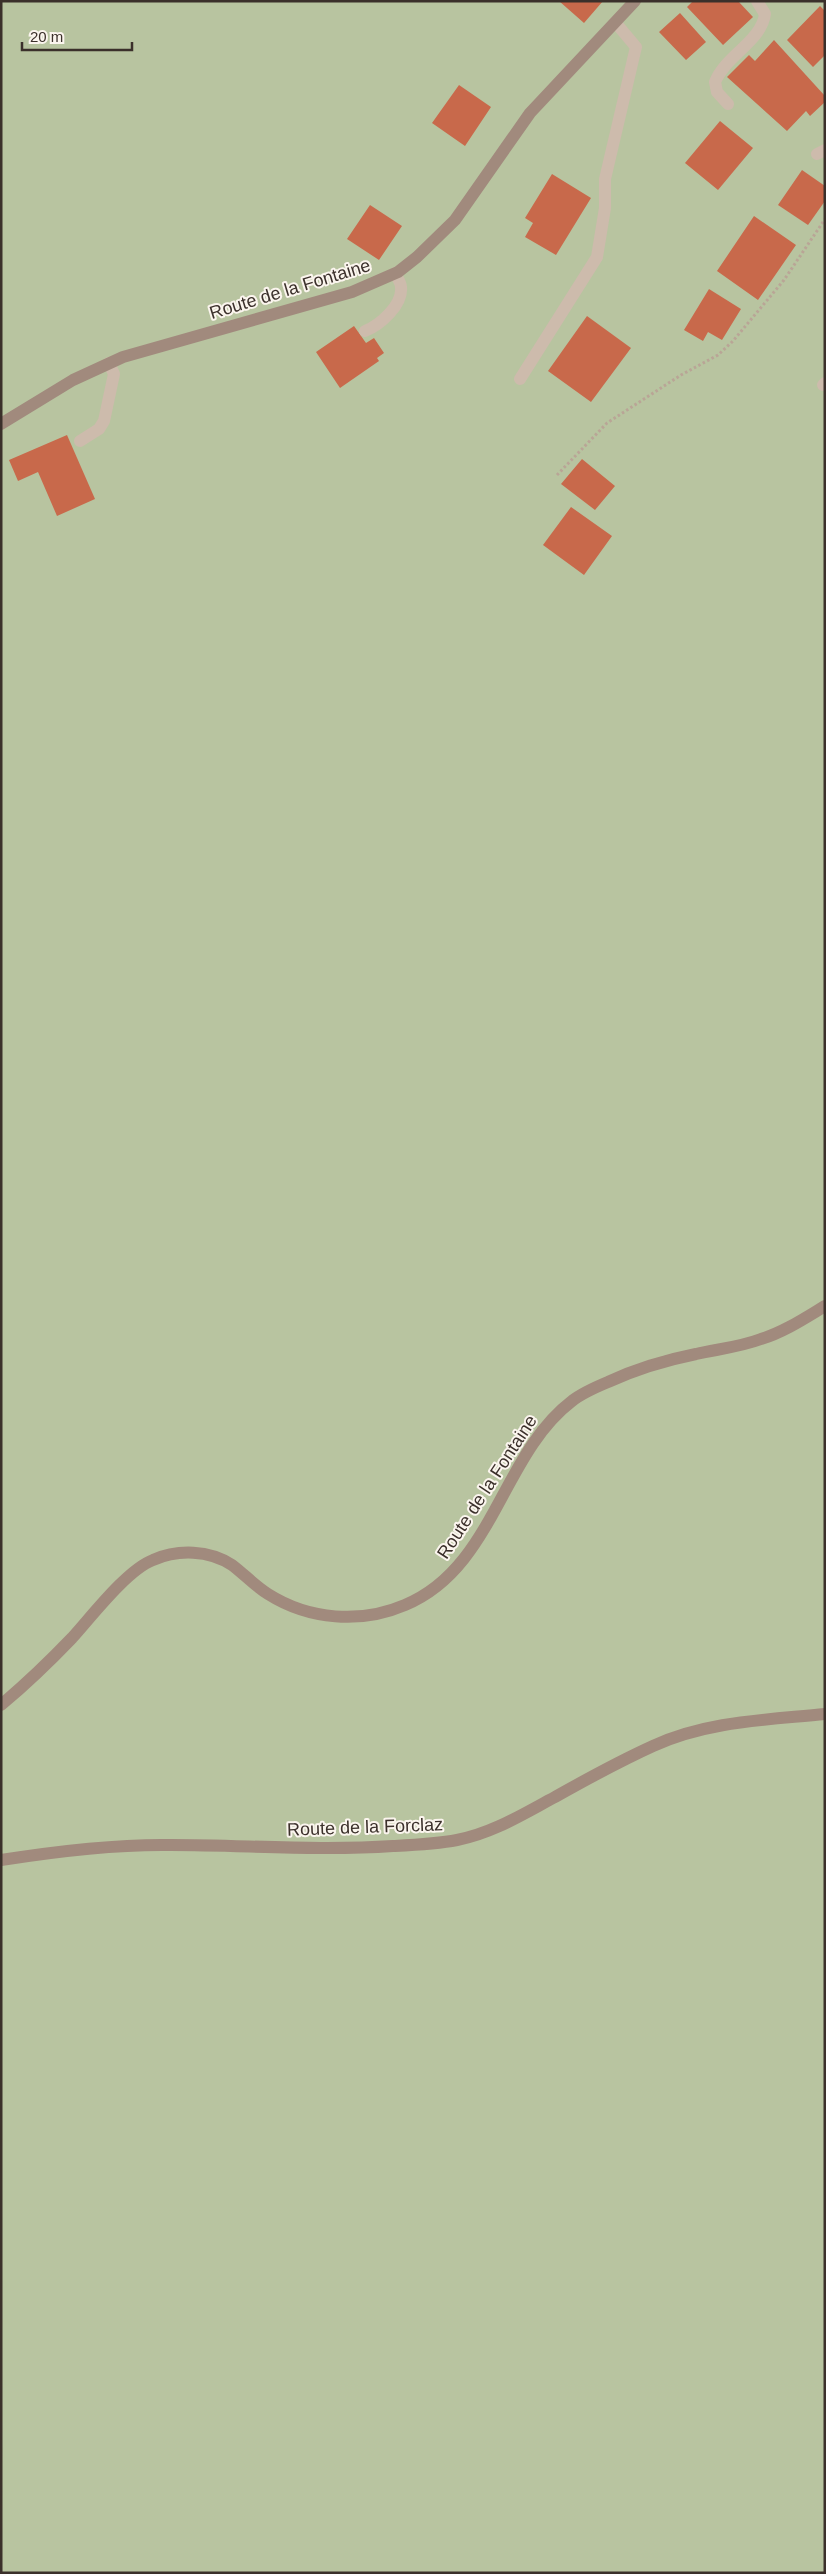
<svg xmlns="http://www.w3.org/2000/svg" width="826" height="2574" viewBox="0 0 826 2574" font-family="Arial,sans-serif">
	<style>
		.green { fill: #b8c4a0 }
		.building { fill: #c8694b }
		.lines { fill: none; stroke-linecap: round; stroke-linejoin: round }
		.path { stroke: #b9a596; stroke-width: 3; stroke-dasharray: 2.5 2.5; stroke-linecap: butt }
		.lane { stroke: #cdbbac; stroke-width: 12 }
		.street { stroke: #cdbbac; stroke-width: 12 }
		.secondary { stroke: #a18a7d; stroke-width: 12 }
		.labels { text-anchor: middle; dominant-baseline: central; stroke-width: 4; stroke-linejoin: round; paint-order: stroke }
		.street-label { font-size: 18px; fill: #3b302b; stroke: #fbf5ee }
	</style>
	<rect width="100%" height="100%" fill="#f4ebe1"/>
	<path class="green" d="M1,1H825V2573H1Z"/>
	<path class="building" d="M559,1H603L584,23Z
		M693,1H738L753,17L723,45L687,7Z
		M820,6L825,11V55L813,67L787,40Z
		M680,13L706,42L686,60L659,32Z
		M774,40L825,96V102L810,116L806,111L787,131L727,77L749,55L755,61Z
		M459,85L491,107L465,146L432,123Z
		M720,121L753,148L718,190L685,163Z
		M802,170L825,186V201L808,225L778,205Z
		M552,174L591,198L556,255L525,237L533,223L525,218Z
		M370,205L402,226L379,260L347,239Z
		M754,216L796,245L758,300L717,271Z
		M709,289L741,309L722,340L708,332L703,341L684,330Z
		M587,316L631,348L591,402L548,371Z
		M354,326L366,343L374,338L384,353L377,358L379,361L340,388L316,352Z
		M67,435L95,499L57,516L38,472L18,481L9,460Z
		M582,459L615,486L595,510L561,484Z
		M571,507L612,536L584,575L543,545Z"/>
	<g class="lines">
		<path class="path" d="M557,475L607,423L681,375L718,355L733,341L784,280L825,219"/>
		<path class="lane" d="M728,104L717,92L715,82C726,55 761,42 765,14L757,1
			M817,154L825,150
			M365,331C380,325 403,305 401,287C401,283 397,277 395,273
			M520,379L597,257L605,208V179L636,47L615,22
			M80,441L99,429L104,421L114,374L109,363"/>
		<path class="street" d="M823,385L825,383"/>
		<path class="secondary" d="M1,424L73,380L123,357L352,292L398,272L417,257L455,220L530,113L635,1
			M1,1705C26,1684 49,1662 72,1638C92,1616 127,1570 153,1560C178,1549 209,1550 232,1565C244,1574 255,1586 268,1594C309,1620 361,1624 405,1605C494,1568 501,1455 572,1401C582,1393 596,1387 608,1382C636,1369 666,1360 696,1354C718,1349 740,1347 761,1339C784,1332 805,1318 825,1306
			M1,1860C58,1851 114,1844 171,1845C245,1845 319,1851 393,1846C414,1845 437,1844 457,1840C493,1833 523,1814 555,1797C587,1779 620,1761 653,1746C707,1721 767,1720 825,1714"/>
	</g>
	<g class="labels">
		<g class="street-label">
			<text transform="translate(290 289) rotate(-17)">Route de la Fontaine</text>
			<text transform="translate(487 1487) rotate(-57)">Route de la Fontaine</text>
			<text transform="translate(365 1827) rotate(-2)">Route de la Forclaz</text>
		</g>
	</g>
	<rect width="826" height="2574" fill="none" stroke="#3b302b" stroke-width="5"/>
	<path d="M22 42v8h110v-8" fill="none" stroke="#3b302b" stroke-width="2.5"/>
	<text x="30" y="42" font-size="15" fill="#3b302b" stroke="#fbf5ee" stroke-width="4" paint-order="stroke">20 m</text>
</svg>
